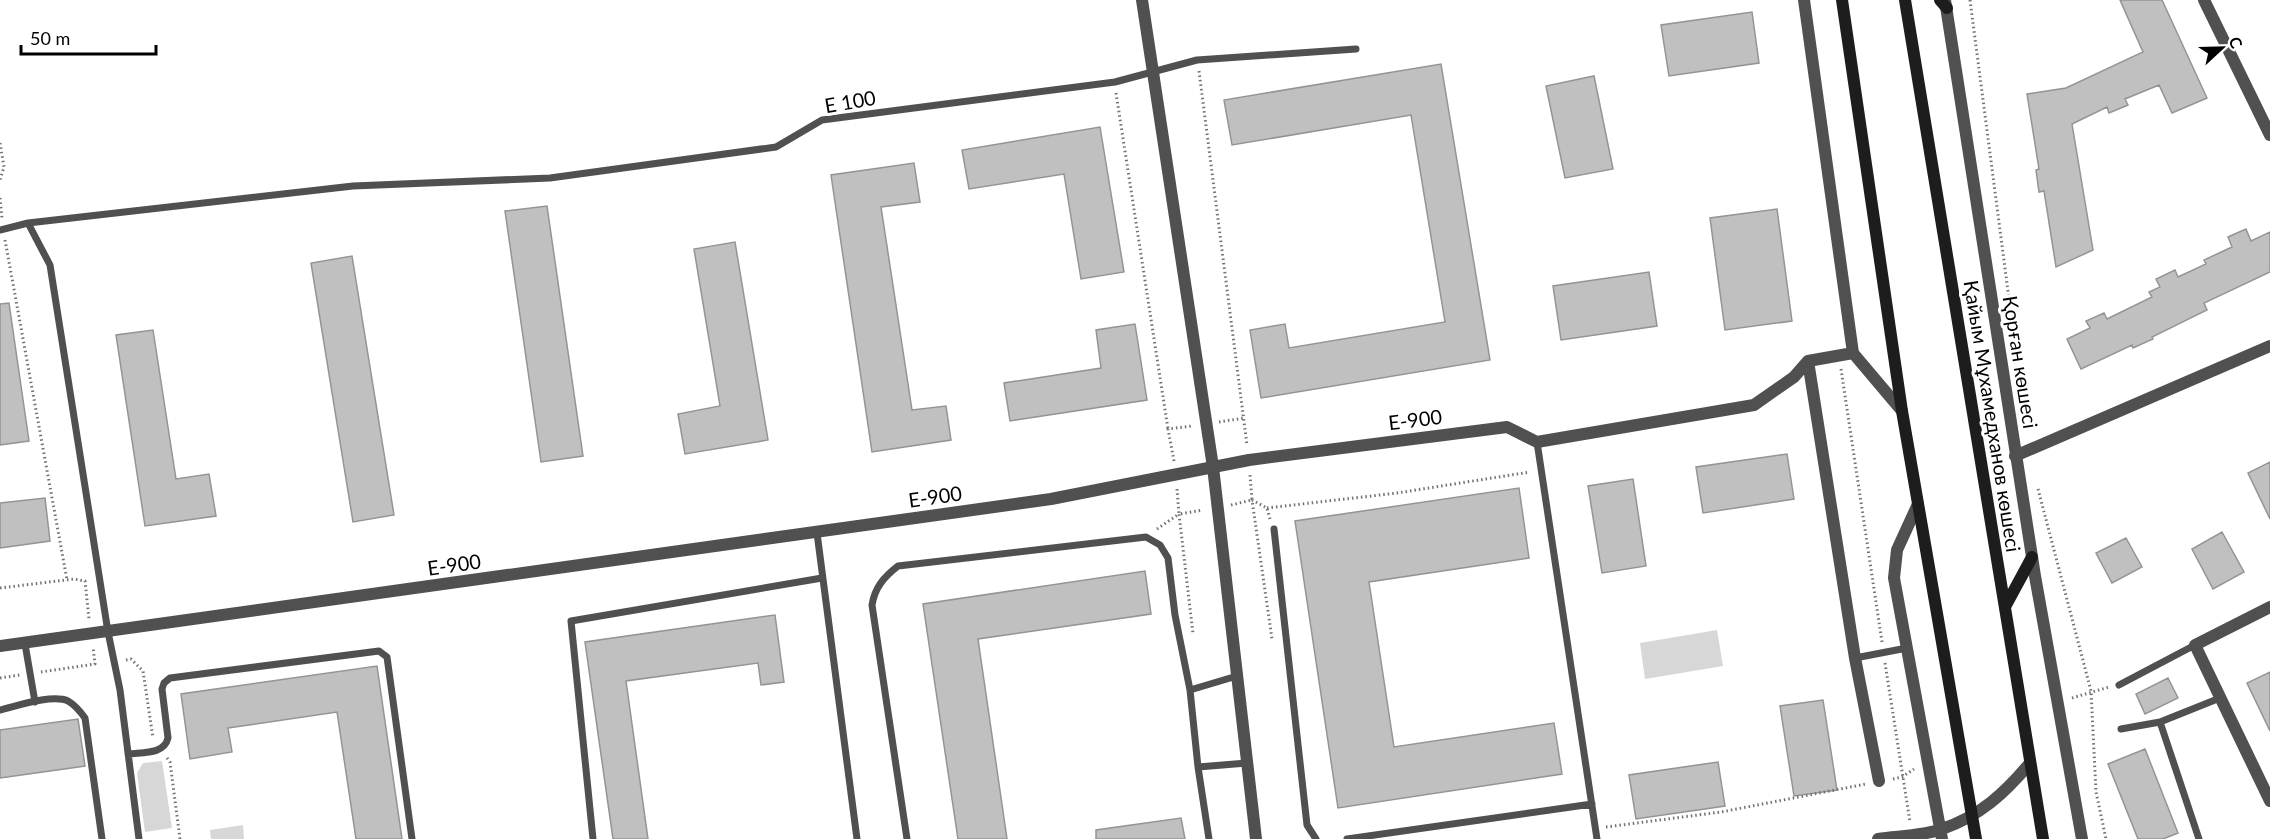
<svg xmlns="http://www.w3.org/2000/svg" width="2270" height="839" viewBox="0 0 2270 839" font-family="Lato,sans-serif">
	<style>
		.green { fill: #d7d7d7 }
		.building { fill: #c0c0c0; stroke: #949494; stroke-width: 1.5 }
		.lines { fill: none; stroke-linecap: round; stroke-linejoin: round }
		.path { stroke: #727272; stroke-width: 3; stroke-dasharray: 1.5 3; stroke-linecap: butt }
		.service { stroke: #505050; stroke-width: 7 }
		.minor { stroke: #505050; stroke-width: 12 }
		.secondary { stroke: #1d1d1d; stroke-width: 12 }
		.labels { text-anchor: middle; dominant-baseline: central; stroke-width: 6; stroke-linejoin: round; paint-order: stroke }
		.street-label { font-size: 20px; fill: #000; stroke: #fff }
	</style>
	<rect width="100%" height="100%" fill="#fff"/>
	<path class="green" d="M1717,630L1723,666L1645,679L1640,643Z
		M162,761L172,828L145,832L137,773L143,763Z
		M243,825L244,839H211L210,830Z"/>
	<path class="building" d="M2120,0H2162L2207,98L2172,113L2159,85L2125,99L2128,105L2109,113L2107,107L2072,124L2093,250L2056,267L2044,191L2039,192L2036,170L2039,169L2027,94L2066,88L2143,52Z
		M1752,12L1759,63L1669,76L1661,25Z
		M1441,64L1490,360L1261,398L1250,330L1285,324L1289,348L1445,322L1411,115L1232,145L1224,100Z
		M1594,76L1613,169L1565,178L1546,86Z
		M1100,127L1124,272L1081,279L1064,174L969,189L962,150Z
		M914,163L920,202L881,207L912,410L946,406L951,440L872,452L831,175Z
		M547,206L583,456L541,462L505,211Z
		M1777,209L1792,321L1725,330L1710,218Z
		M2246,229L2251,241L2270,232V272L2204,303L2207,310L2152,337L2153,339L2133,348L2132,345L2081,369L2067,339L2090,328L2086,321L2104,313L2107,319L2152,297L2149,292L2160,287L2156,279L2175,270L2178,277L2206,264L2204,260L2232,247L2228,237Z
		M735,242L768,440L685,454L678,414L720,406L694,249Z
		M352,256L394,515L353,522L311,263Z
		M1649,272L1657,326L1561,340L1553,286Z
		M9,303L29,441L0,445V304Z
		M1135,324L1147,400L1010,421L1004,383L1101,368L1096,330Z
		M153,330L176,479L209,474L216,516L145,526L116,335Z
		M1787,454L1794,499L1703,513L1696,467Z
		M2270,462V519L2248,473Z
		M1633,479L1646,566L1602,573L1588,486Z
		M1519,488L1529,558L1369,582L1394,747L1554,723L1562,774L1338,808L1295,521Z
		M45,498L50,541L0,548V503Z
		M2222,532L2244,572L2213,589L2192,549Z
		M2126,538L2142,567L2112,583L2096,553Z
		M1145,571L1151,614L978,639L1007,839H958L923,604Z
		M775,615L784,682L761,685L758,663L626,681L648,839H613L585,642Z
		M377,666L402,839H356L337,712L228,728L232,752L190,759L181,694Z
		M2270,672V731L2247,683Z
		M2168,678L2178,698L2145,714L2136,694Z
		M1823,700L1837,790L1794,796L1780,706Z
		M78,719L85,766L0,778V730Z
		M2145,749L2178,833L2163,839H2138L2108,764Z
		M1718,762L1725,806L1636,819L1629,775Z
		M1181,818L1185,839H1096V830Z"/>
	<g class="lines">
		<path class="path" d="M1970,0L2009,299
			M1199,71L1247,445
			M1116,93L1168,429
			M0,143L4,167L0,180
			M0,198L2,218
			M5,240L67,580
			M1841,369L1882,642
			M1219,422L1244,418
			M1174,461L1168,429L1192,426
			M1177,489L1179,514L1203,510
			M2038,489L2091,691L2096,792L2106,839
			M1231,505L1252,500L1250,475
			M1267,508L1397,493L1530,472
			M1270,519L1267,508L1252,500L1272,639
			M1157,529L1179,514L1193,634
			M0,588L74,579L85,581L89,619
			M126,660L131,659L143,671L153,738
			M1885,663L1910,822
			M41,672L95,664L93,647
			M0,678L20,675
			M2072,698L2109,687
			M167,758L170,762L180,839
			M1893,779L1902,777L1914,769
			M1606,827L1721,812L1866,784"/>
		<path class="service" d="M28,223L353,186L550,178L776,147L822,120L1115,82L1197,60L1356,49
			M0,230L28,223L50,265L108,632L120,690L139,839
			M1537,442L1597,839
			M1274,529L1307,825L1316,839
			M817,533L857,839
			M25,644L35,702
			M1855,658L1907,648
			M2119,685L2195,645
			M1190,690L1237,676
			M0,710C17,706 52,694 68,701C75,705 80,711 85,718L102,839
			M2160,722L2199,839
			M2121,729L2160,722L2220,698
			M128,754C142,752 164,755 168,738L162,689L164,683L170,678L379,651L387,657L412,839
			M1198,767L1247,763
			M593,839L571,621L822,578
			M907,839L872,605C875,587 884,577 898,566L1146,537L1160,545L1168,558L1175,615L1190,690L1198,767L1209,839
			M1347,839L1592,804"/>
		<path class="minor" d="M1142,0L1213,467L1256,839
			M1804,0L1853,353L1902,411
			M1945,0L2035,576L2082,839
			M2204,0L2270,135
			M1808,361L1855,658L1879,781
			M2015,456L2270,346
			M1918,504L1897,550L1894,578L1942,839
			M2270,607L2195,645L2270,801
			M0,646L1051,499L1249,460L1507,427L1537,442L1754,405L1794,377L1808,361L1853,353
			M1878,839C1899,836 1923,836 1942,829C1980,816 2005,793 2030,763"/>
		<path class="secondary" d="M1842,0L1902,411L1976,839
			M1905,0L2043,839
			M1940,0L1947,8
			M2005,607L2032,557"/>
	</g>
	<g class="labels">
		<g class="street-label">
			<text transform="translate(850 101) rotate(-10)">E 100</text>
			<text transform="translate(2021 362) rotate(81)">Қорған көшесі</text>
			<text transform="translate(1993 416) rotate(81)">Қайым Мұхамедханов көшесі</text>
			<text transform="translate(1415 419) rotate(-7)">E-900</text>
			<text transform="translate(935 496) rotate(-8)">E-900</text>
			<text transform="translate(454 564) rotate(-8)">E-900</text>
		</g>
	</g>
	<g transform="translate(2222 48) rotate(68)" stroke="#ffffff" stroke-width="4.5" paint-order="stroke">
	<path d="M0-4.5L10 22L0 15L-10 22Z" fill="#000000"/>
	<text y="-9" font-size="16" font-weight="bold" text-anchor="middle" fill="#000000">С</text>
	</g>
	<path d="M21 45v9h135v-9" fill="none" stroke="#000000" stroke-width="3"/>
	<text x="30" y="45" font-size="18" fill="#000000" stroke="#ffffff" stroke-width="4.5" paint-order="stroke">50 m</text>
</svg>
